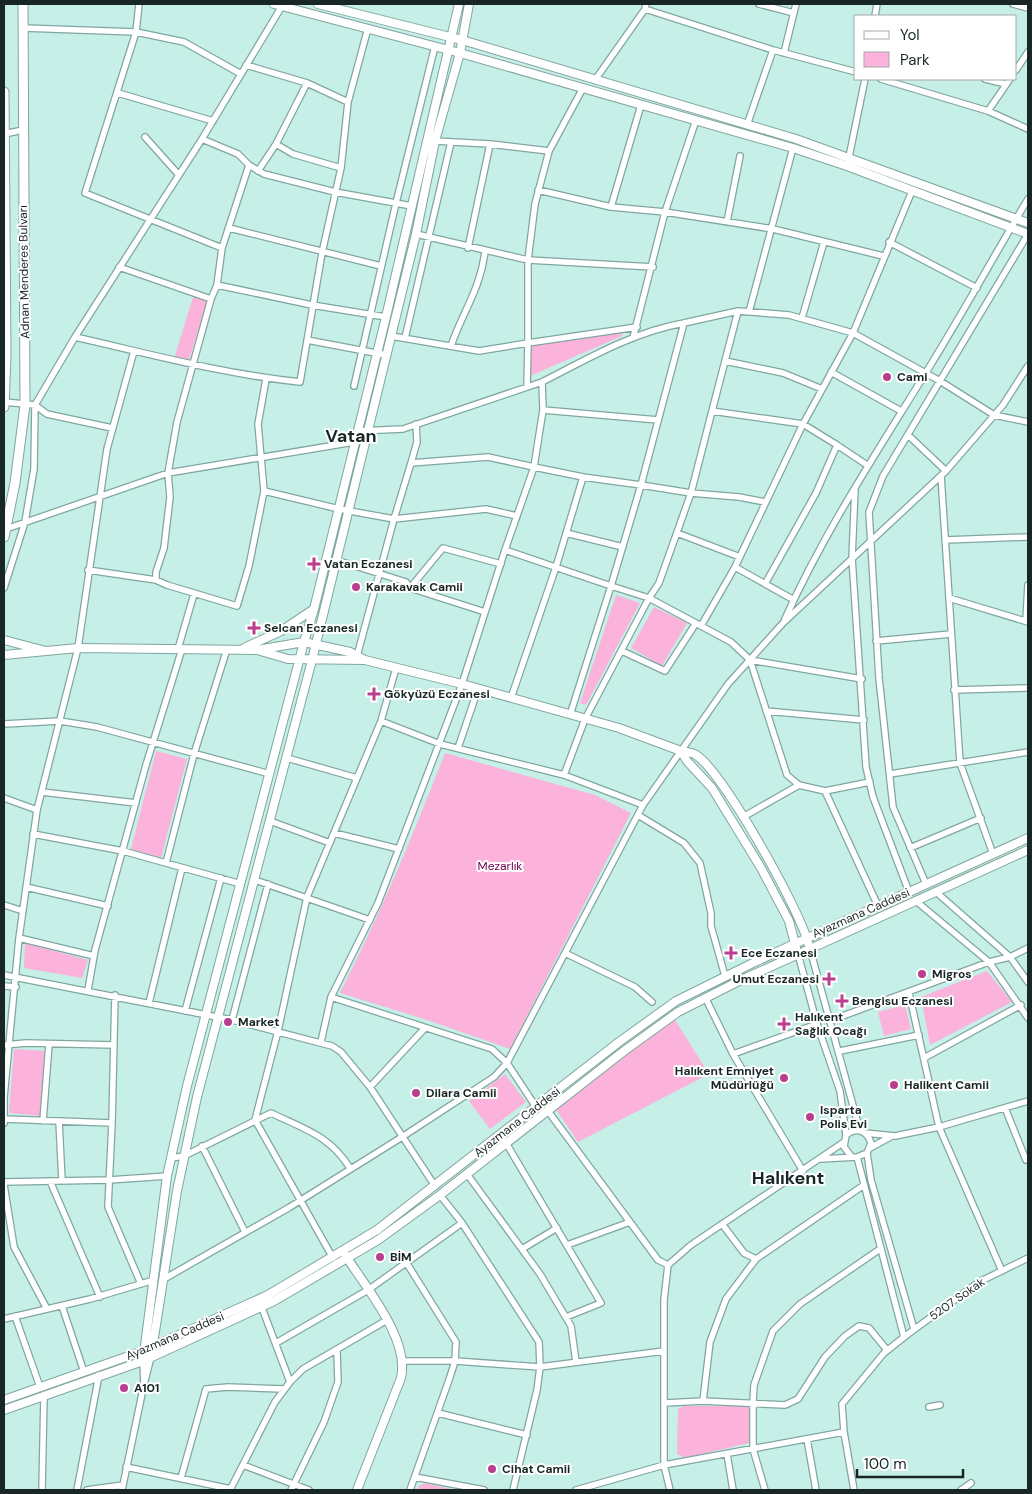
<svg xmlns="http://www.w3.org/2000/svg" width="1032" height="1494" viewBox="0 0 1032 1494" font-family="'DM Sans',sans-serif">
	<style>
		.green { fill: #fbb2db }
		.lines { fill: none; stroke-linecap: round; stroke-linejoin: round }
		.street-casing { stroke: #80a6a0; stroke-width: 8 }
		.secondary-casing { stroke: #80a6a0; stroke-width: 10 }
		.primary-casing { stroke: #80a6a0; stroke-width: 11 }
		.street { stroke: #fff; stroke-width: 5.5 }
		.secondary { stroke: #fff; stroke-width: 8 }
		.primary { stroke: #fff; stroke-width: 9 }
		.poi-dot { fill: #ba3e8e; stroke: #fff; stroke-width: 2 }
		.labels { text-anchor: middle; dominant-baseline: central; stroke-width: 4; stroke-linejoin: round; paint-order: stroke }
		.street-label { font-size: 12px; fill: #182725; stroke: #fff }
		.poi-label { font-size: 12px; font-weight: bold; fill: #182725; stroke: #fff; text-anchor: start }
		.park-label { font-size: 12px; fill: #6c004d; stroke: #fff }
		.district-label { font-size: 18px; font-weight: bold; fill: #182725; stroke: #fff }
	</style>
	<rect width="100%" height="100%" fill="#c6efe8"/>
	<path class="green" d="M193,297L207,301L188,363L174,359Z
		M623,331L622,336L530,376L531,345Z
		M616,595L640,603L586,705L580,703Z
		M654,607L687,623L662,666L631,648Z
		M156,751L187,759L161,858L131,849Z
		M445,753L595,795L631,813L510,1049L427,1020L340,993C380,915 413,835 445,753Z
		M25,943L88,960L82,978L24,968Z
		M987,971L1012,1002L930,1045L921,997Z
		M905,1005L911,1029L884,1036L878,1012Z
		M675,1020L709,1074L578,1142L555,1108L622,1055Z
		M14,1049L45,1051L40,1116L9,1113Z
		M505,1074L526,1102L490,1129L469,1101Z
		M684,1406H750L749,1443L685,1458L677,1454L678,1409Z
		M425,1483L456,1490H417L419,1486Z"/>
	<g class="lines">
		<g class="street-casing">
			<path id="street" d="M139,4L136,32L85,193L222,248
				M759,4L794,13
				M1013,4L1028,8
				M645,9L773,50
				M875,16L877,4
				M23,28L136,32L184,42L241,74
				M784,53L796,4
				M246,65L307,83L348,102
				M1016,70L1028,52
				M881,79L988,111L1028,129
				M985,79L1006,84
				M595,80L645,9L646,4
				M118,93L213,121
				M988,111L1010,79
				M696,120L665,212L773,229L883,256
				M747,125L773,50L856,72
				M4,134L23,130
				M145,137L178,174
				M202,139L238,154L249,165L264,174L335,192L412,206
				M435,141L490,144L468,248
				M276,144L293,154L341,168
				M490,144L549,151L535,204L528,260L653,267
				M549,151L583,88
				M849,157L865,79
				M258,171L276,144L307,83
				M538,190L611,207L665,212L633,338
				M912,191L853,333L940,381L994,415L1028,422
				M611,207L641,105
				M727,222L740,156
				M229,228L381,266
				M416,234L528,260V343L637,327
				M889,242L977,288
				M119,267L211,299
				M217,285L312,305L386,317
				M738,311L789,315L853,333L803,424L712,411Z
				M749,312L793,148
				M802,318L824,242
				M391,336L479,351L528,343L527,387
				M75,337L202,139L282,6
				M405,338L451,142
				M307,340L386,355
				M451,346C463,311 480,290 485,252
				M725,361L783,373L822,389
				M831,372L901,411
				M354,386L396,203L435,46
				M4,402L35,405L75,337C150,354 223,374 300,382L322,253L341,168L348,102L368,28
				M35,405L47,414L112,428
				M658,420L543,410L542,382C587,359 633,332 684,323
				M358,431L403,429L542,382
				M908,435L946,471
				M411,463L417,442L416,424
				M941,476L960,763L993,854
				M855,489L852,558L866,767L873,797L909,892
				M264,491L339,509L394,519L357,656
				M517,516L486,509L394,519L411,463L488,457L534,467L543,410
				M6,529L168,473L366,440
				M566,533L623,547
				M677,533L740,557
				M945,540L1028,537
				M505,550L534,467L583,477
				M336,560L406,582L410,588L485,612
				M735,567L803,424L837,445
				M88,570L156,580L167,585L237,606L249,566L264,491L258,424L266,379
				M156,580V572L164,548L170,497L168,473L177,422L211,299L217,285L222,248L249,165
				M765,584L816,493L837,445L867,465
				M4,588L25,522L34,469L35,405
				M410,588L443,548L501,564
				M949,598L1028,622
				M785,619C825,530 879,449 930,366C964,311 995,254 1028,199
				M1026,621L1028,585
				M701,626L735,567L794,600
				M876,641L951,634
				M178,649L194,594
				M622,651L665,671L696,623
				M954,690L1028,688
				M511,698L556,567L583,477L641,485L684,323L738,311
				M766,711L864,720
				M570,715L611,586L649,598L659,583L691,493L739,497L765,502
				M381,721L440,744L564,775L643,805
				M4,724L60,721L97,727L270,774
				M458,748L478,689
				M287,758L357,778
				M890,774L1028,752
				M564,775L585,719L649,598L731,642L750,660
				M870,782L825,791L878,906
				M825,791L799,785L787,775L750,660L862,679
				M42,792L136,803
				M4,798L37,810
				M638,815L684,843L700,863L711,913V926L725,976
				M743,817L799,785
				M270,821L330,843
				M334,833L399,849
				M33,834L123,851L241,884
				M910,848L981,818
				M166,863L194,754L227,649
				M255,880L370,920
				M926,884L893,807L879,678L869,512L883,476L1028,234
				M26,887L108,906
				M936,892L1010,957L1028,982
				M916,901L989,962L1028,1018
				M4,905L23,911
				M19,938L94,956
				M810,949L860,1131
				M565,953L635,987L652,1002
				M798,954L817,1024L840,1091L846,1135
				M4,975L232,1020L332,1046L341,1052L370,1087L435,1186
				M4,986L16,987
				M88,990L95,950L146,765L182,649
				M909,993L939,1127L1002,1271
				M331,997L378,903L462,684L505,550L611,586L641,485L691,493L712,411
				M705,997L733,1054L803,1171
				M149,1003L182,868
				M185,1011L221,878
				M232,1020L268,884
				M829,1021L989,962L1010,957L1028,948
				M321,1042L331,997L492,1049L507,1063L643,805L728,684L783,623L946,471L1003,405L1028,366
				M4,1045L26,1043L114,1045
				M840,1051L919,1035
				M733,1054L817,1024
				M924,1058L1021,1005
				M370,1087L425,1028
				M1005,1108L1026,1160L1028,1159
				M548,1111L658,1260L668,1265
				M4,1119L112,1123L115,995
				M43,1121L49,1044
				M59,1121L62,1181
				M4,1123V1097L19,938L37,810L78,648L107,449L134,351
				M112,1123L108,1207L141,1284
				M865,1133L895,1136L939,1127L1028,1101
				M500,1136L506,1143L601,1303L566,1317
				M202,1146L245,1232
				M870,1148L892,1136
				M867,1153L871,1180L914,1329
				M857,1157L904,1337
				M171,1158L184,1156L271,1113C304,1129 329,1135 350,1168
				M820,1159L857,1157L867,1153L871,1143C867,1130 856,1127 846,1135L844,1147L851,1156
				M467,1174L540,1274L571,1326L576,1362
				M50,1181L100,1297
				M4,1182L109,1180L167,1176
				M4,1185L14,1247L47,1309
				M440,1195L462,1223L539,1342L540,1367L537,1390L513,1490
				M722,1224L744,1253L756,1259
				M567,1245L630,1222
				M522,1249L557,1228
				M333,1258L255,1120L278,1031L307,897L381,721L396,668
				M406,1262L456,1342L455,1361L450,1377L410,1490
				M164,1279L290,1207L402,1137L494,1077L507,1063L536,1107
				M62,1306L84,1372
				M262,1308L290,1382
				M15,1316L40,1387
				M4,1319L90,1299L154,1280
				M276,1343L368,1290L462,1223
				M143,1361L144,1384L151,1357
				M403,1361H455L540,1367L664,1351
				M703,1401L710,1342L726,1299L756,1259L864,1185
				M665,1403L703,1401L785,1405L798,1399L825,1357L845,1336L859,1326L869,1328L887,1350
				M929,1407L940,1405
				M438,1413L527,1435
				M807,1439L816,1490
				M727,1454L733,1490
				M243,1465L309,1490
				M126,1467L231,1489
				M415,1477L484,1490
				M181,1478L206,1389L228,1387L284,1389
				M42,1490L44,1396
				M77,1490L99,1375
				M87,1490L123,1485
				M122,1490L144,1384
				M230,1490L275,1402L290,1382L303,1369L387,1320
				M291,1490L324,1422L338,1382L337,1351
				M576,1490L664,1465L844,1432
				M670,1490L664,1465V1300L668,1265L691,1245L844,1142
				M765,1490L753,1449V1402L754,1385L773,1331L800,1304L880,1249
				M854,1490L844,1432L842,1404L884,1353L908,1334L979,1282L1028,1258
				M961,1490L971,1483"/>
		</g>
		<g class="secondary-casing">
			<path id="secondary" d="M274,4L460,53L793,148L847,166L1028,234
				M318,4L462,40L796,139L1028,223
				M4,640L46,651
				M244,648L281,631L314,609
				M257,650L288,659L365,660L462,684L619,728L681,751
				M4,655L78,648L257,650L304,642L350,652L363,659
				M796,948L789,921L761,868L712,788L687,761L681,751C686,752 692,752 696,755C723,772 800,910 808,943
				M346,1256C366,1288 410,1339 401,1378L357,1490
				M151,1357L177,1191L197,1097L312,660L416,234L435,141L460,53L469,4
				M143,1361L167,1176L187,1086L304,642L314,609L386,317L459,4
				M4,1400L143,1351L268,1295L377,1230L619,1042L676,1001L757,961L1028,838
				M4,1410L143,1361L274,1301L378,1240L440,1195L624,1051L678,1012L739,981L1028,850"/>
		</g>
		<g class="primary-casing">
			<path id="primary" d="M4,92L6,356L4,407
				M4,537L15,483L25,405L23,4"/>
		</g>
		<use href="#street" class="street"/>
		<use href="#secondary" class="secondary"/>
		<use href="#primary" class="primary"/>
	</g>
	<g class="poi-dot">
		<circle cx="887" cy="377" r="5"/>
		<path d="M311.5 556.5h5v5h5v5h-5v5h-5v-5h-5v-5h5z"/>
		<circle cx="356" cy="587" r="5"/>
		<path d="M251.5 620.5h5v5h5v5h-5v5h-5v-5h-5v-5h5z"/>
		<path d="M371.5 686.5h5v5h5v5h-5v5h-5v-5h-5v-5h5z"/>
		<path d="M728.5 945.5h5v5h5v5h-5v5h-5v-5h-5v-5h5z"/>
		<circle cx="922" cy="974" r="5"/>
		<path d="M826.5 971.5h5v5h5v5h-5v5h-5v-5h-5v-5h5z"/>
		<path d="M839.5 993.5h5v5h5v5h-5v5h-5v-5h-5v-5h5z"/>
		<circle cx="228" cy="1022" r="5"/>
		<path d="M781.5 1016.5h5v5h5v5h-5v5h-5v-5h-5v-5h5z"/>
		<circle cx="784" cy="1078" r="5"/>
		<circle cx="894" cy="1085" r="5"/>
		<circle cx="416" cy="1093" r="5"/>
		<circle cx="810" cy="1117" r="5"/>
		<circle cx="380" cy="1257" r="5"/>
		<circle cx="124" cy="1388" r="5"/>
		<circle cx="492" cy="1469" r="5"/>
	</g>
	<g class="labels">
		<g class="street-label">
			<text transform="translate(24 272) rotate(-91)">Adnan Menderes Bulvarı</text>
			<text transform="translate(861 913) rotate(-24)">Ayazmana Caddesi</text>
			<text transform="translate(517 1122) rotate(-38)">Ayazmana Caddesi</text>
			<text transform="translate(957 1299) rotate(-35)">5207 Sokak</text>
			<text transform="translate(175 1336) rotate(-23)">Ayazmana Caddesi</text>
		</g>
		<g class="poi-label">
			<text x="897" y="377">Cami</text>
			<text x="324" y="564">Vatan Eczanesi</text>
			<text x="366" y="587">Karakavak Camii</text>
			<text x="264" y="628">Selcan Eczanesi</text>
			<text x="384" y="694">Gökyüzü Eczanesi</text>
			<text x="741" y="953">Ece Eczanesi</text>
			<text x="932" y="974">Migros</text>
			<text x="819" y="979" text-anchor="end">Umut Eczanesi</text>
			<text x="852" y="1001">Bengisu Eczanesi</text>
			<text x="795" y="1017">Halıkent<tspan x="795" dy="14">Sağlık Ocağı</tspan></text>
			<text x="238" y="1022">Market</text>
			<text x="774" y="1071" text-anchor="end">Halıkent Emniyet<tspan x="774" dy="14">Müdürlüğü</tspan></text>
			<text x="904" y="1085">Halikent Camii</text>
			<text x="426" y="1093">Dilara Camii</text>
			<text x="820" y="1110">Isparta<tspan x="820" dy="14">Polis Evi</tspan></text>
			<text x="390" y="1257">BİM</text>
			<text x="134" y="1388">A101</text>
			<text x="502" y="1469">Cihat Camii</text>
		</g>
		<g class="park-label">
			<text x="500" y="866">Mezarlık</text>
		</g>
		<g class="district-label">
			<text x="351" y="436">Vatan</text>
			<text x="788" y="1178">Halıkent</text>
		</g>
	</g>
	<rect width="1032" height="1494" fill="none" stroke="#182725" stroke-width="10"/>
	<rect x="854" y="15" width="162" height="65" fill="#ffffff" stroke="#a3a9a8"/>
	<rect x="864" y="31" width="25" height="8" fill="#ffffff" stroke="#a3a9a8"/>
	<text x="900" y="40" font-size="15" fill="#182725">Yol</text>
	<rect x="864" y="52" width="25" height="15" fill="#fbb2db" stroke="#a3a9a8"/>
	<text x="900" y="65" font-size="15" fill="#182725">Park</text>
	<path d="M857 1469v8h106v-8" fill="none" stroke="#182725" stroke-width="2.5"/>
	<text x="864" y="1469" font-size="15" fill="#182725" stroke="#ffffff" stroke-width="4" paint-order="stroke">100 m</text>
</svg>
